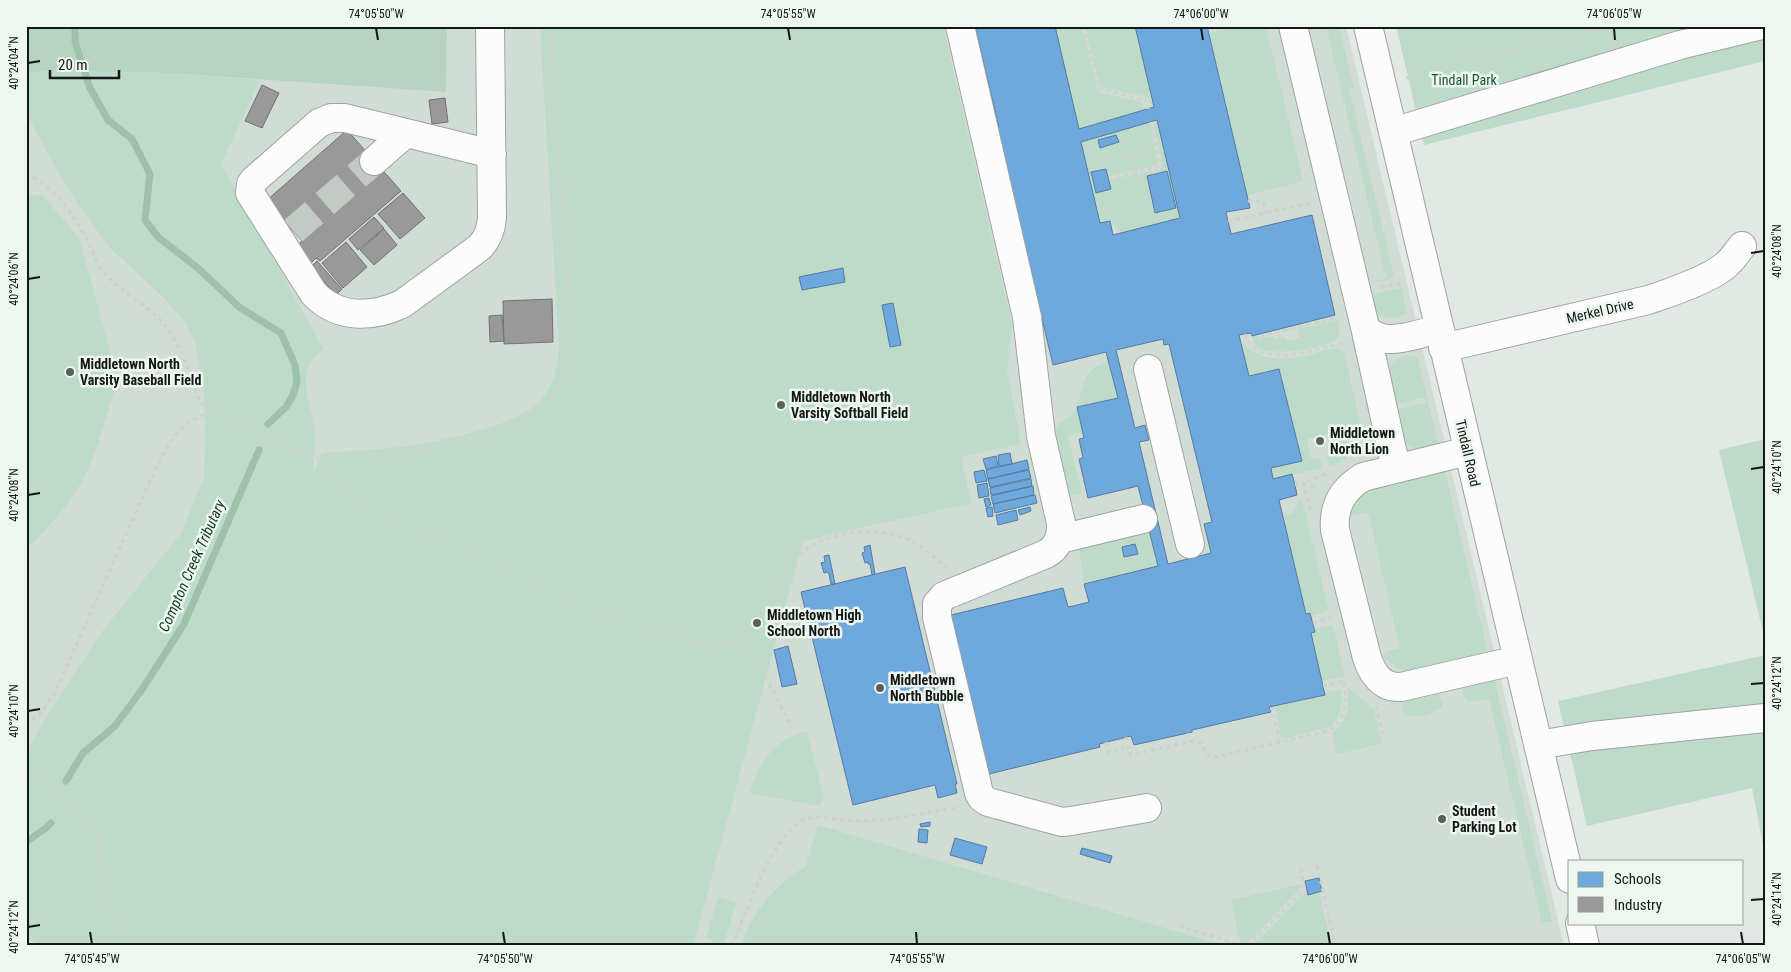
<svg xmlns="http://www.w3.org/2000/svg" width="1791" height="972" viewBox="0 0 1791 972" font-family="'Roboto Condensed',sans-serif">
	<style>
		.built { fill: #d0dcd4 }
		.green { fill: #bddbc8 }
		.forest { fill: #b6d4c1 }
		.schools { fill: #6fa8dc; stroke: #547ca0; fill-rule: evenodd }
		.industry { fill: #999; stroke: #717271 }
		.lines { fill: none; stroke-linecap: round; stroke-linejoin: round }
		.stream { stroke: #9dc1aa; stroke-width: 7 }
		.minor-tunnel { stroke: #c3c9c5; stroke-width: 28; stroke-dasharray: 28 14; stroke-linecap: butt }
		.minor-casing { stroke: #9fa4a1; stroke-width: 30 }
		.path { stroke: #cfd1d0; stroke-width: 3; stroke-dasharray: 4 4; stroke-linecap: butt }
		.minor { stroke: #fbfcfb; stroke-width: 28 }
		.ticks { fill: none; stroke: #141715; stroke-width: 2 }
		.poi-dot { fill: #5c605d; stroke: #edf7f0; stroke-width: 2 }
		.labels { text-anchor: middle; dominant-baseline: central; stroke-width: 5; stroke-linejoin: round; paint-order: stroke }
		.park-label { font-size: 14px; fill: #1a5335; stroke: #edf7f0 }
		.street-label { font-size: 14px; fill: #141715; stroke: #edf7f0 }
		.poi-label { font-size: 14px; font-weight: bold; fill: #141715; stroke: #edf7f0; text-anchor: start }
		.water-label { font-size: 15px; font-style: italic; fill: #113823; stroke: #edf7f0 }
		.neatline { fill: none; stroke: #141715; stroke-width: 2 }
		.ticks-label { font-size: 12px; text-anchor: middle; fill: #141715 }
	</style>
	<rect width="100%" height="100%" fill="#e2e8e4"/>
	<path class="built" d="M447,26H1346L1564,946H45L26,940V74L168,73L445,92Z"/>
	<path class="green" d="M540,26H943L1012,325L1007,371L1021,444L961,457L971,503L803,541L693,946H131L124,944L126,946H45L26,940V754L42,724L101,633L182,532L204,478L205,440L204,385L195,342L186,323L162,296L109,247L79,205L54,165L28,116H26V74L48,71L168,73L260,80L221,164L323,349C320,353 315,356 312,360C297,382 314,412 315,436C316,448 313,460 314,471L322,453C354,451 386,449 417,445C437,442 457,436 477,431C500,424 529,416 544,396C556,381 558,364 559,346Z
		M1055,26H1082L1098,92L1141,102L1144,110L1079,129Z
		M1085,26H1135L1154,107L1152,108L1148,97L1100,87Z
		M1236,26H1266L1303,181L1247,195L1209,33Z
		M1326,26H1339L1354,88L1349,89L1394,276L1391,279L1367,284L1369,283L1386,278Z
		M1396,26H1765V61L1424,145Z
		M1157,120L1180,218L1119,233L1117,227H1114L1113,222L1110,223V221L1100,223L1081,142L1149,122L1158,162L1155,166L1109,176V180L1152,171L1153,174L1147,176L1155,213L1175,208L1167,171L1159,172L1162,163L1153,121Z
		M42,195L79,238L111,355L115,377L113,395C104,422 95,459 81,483C66,508 47,529 26,549V196Z
		M1401,288L1407,313C1396,320 1380,321 1373,307C1372,304 1371,299 1370,295Z
		M1337,320C1338,325 1341,331 1339,335C1332,350 1278,354 1264,350C1260,349 1257,346 1254,344L1252,336L1257,335L1259,339L1273,336L1274,339L1280,337L1279,334H1280L1281,338L1285,337L1287,341L1300,338L1298,329Z
		M1241,341C1256,362 1287,360 1310,355C1321,352 1333,345 1344,352L1362,431C1359,450 1347,461 1329,466L1327,455L1334,453L1329,433L1307,439L1311,459L1319,457L1322,468L1273,479L1271,468L1301,461L1279,369L1249,376Z
		M1412,356L1418,359L1438,443C1433,447 1428,447 1423,448C1401,453 1400,425 1396,410L1426,403L1425,397L1395,404C1391,384 1379,355 1412,356Z
		M1109,362L1118,398L1077,407L1083,432L1068,436L1082,493L1070,496L1056,437C1054,420 1066,423 1073,413C1086,391 1078,369 1109,362Z
		M1765,439V640L1719,450Z
		M1441,471L1445,472L1488,653L1411,672L1398,669L1383,657L1385,652L1400,648L1368,512L1352,515L1349,514L1353,505L1367,490Z
		M1299,499L1303,505L1329,611L1311,616L1310,613L1306,614L1283,517L1293,513Z
		M1148,526L1158,566L1084,584L1079,546Z
		M1333,625L1345,676L1322,681L1311,633L1315,632L1314,629Z
		M1765,655V855L1752,788L1587,826L1558,701Z
		M1494,678L1552,921L1542,923L1489,699L1469,702L1463,695V688L1465,684Z
		M1347,687L1369,705L1374,710L1382,743L1338,754L1336,752L1332,733C1348,723 1349,704 1347,687Z
		M1341,689C1342,704 1342,718 1329,727L1282,739L1274,705L1325,695V693Z
		M1432,693L1438,694L1442,700V706C1435,715 1404,724 1402,706L1405,700Z
		M807,731L824,798L819,806L750,793C757,762 776,739 807,731Z
		M818,825L1226,946H741C753,911 775,885 806,866Z
		M1302,884L1297,892L1248,942L1245,943L1240,941L1231,900Z
		M1319,892L1332,946H1259L1254,944L1304,894Z
		M718,897L736,903L724,943L718,942L716,946H711L712,940L706,938Z"/>
	<path class="forest" d="M26,26H447L446,92L168,73L48,71L26,74Z"/>
	<path class="schools" d="M975,26H1055L1079,129L1154,107L1135,26H1207L1250,208L1226,212L1231,234L1312,215L1335,315L1252,336L1251,333L1239,335L1249,376L1279,369L1302,461L1271,468L1273,479L1292,474L1295,485L1297,495L1279,500L1306,614L1310,613L1315,632L1311,633L1325,695L1269,707L1271,712L1192,730V732L1134,745L1131,736L1099,744L1100,747L989,774L951,615L1063,588L1068,607L1073,606L1089,602L1084,584L1158,566L1138,486L1088,498L1079,459L1083,458L1079,439L1084,438L1077,407L1118,398L1106,352L1053,365L997,128H999ZM1157,120L1180,218L1113,235L1110,221L1100,223L1081,142ZM1163,339L1164,345L1169,344L1212,522L1204,524L1211,553L1168,564L1139,442L1149,440L1145,425L1135,428L1116,350Z
		M1116,135L1119,142L1100,148L1098,140Z
		M1106,169L1111,189L1096,193L1091,172Z
		M1167,171L1176,208L1155,213L1147,176Z
		M843,268L845,282L802,290L799,277Z
		M893,303L901,345L890,347L882,305Z
		M1010,453L1012,464L999,466L998,455Z
		M996,456L998,466L986,469L983,459Z
		M1027,460L1029,469L988,479L986,470Z
		M984,470L987,481L976,483L974,472Z
		M1029,470L1031,478L990,487L988,479Z
		M1031,479L1032,486L991,495L990,488Z
		M987,483L989,496L979,498L977,485Z
		M1033,486L1034,495L993,504L991,496Z
		M1035,495L1037,503L995,513L993,504Z
		M989,498L991,505L986,507L984,499Z
		M992,507L993,516L988,517L986,508Z
		M1030,507L1031,511L1020,515L1018,510Z
		M1016,510L1018,520L998,525L996,515Z
		M1135,544L1138,554L1124,557L1122,547Z
		M870,545L875,574L872,575L870,564H868V562L865,563L862,553L865,552L864,547Z
		M829,555L835,584H831L829,574L827,572L824,573L821,563L825,562L824,556Z
		M905,567L957,784H955L957,793L938,798L935,785L853,805L801,592Z
		M788,646L797,684L782,687L774,650Z
		M930,822V826L921,827L920,824Z
		M919,829L928,830L927,843L918,842Z
		M955,838L987,847L982,864L950,855Z
		M1082,848L1112,856L1110,863L1080,854Z
		M1319,878L1322,891L1308,895L1305,881Z"/>
	<path class="industry" d="M262,85L279,93L262,128L245,121Z
		M445,98L448,122L432,124L429,100Z
		M347,130L401,191L320,261L316,258L309,265L294,248L302,241L266,201Z
		M403,193L425,218L400,239L378,214Z
		M374,217L384,228L358,250L349,239Z
		M384,229L397,245L374,265L360,250Z
		M346,242L367,267L343,288L322,263Z
		M317,261L342,289L336,295L311,267Z
		M552,299L553,342L504,344L503,301Z
		M502,315L504,341L490,342L489,316Z"/>
	<g class="lines">
		<path class="stream" d="M75,26V42L90,88L108,120L132,139L150,174L145,220L158,237L199,269L239,307L281,333L295,365L297,382L293,395L286,407L268,424
			M66,781L83,753L114,727L141,691L184,624L259,450
			M26,842L46,828L51,823"/>
		<path class="minor-tunnel" d="M293,231L374,161"/>
		<g class="minor-casing">
			<path id="minor" d="M490,26L492,218C491,230 488,238 480,247L402,304C371,318 339,319 314,294L250,193L251,184L254,180L319,123L331,118H345L492,154
				M960,26L1027,317L1041,436L1061,523C1061,536 1059,547 1046,554L944,596L937,604V617L979,793L982,798L988,802L1062,822L1071,821L1147,808
				M1293,26L1365,327C1381,350 1416,334 1439,329
				M1368,26L1570,879
				M1393,132L1680,45L1758,26
				M374,161L406,133
				M1365,327L1396,468
				M1443,348L1648,300C1667,294 1713,278 1727,264C1733,259 1737,252 1742,246
				M1148,369L1190,544
				M1468,451L1363,477C1343,489 1333,506 1335,530L1367,658C1373,675 1382,688 1401,687L1518,660
				M1060,539L1143,519
				M1538,745L1592,736L1765,718
				M1580,923L1585,946"/>
		</g>
		<path class="path" d="M1084,26L1099,89L1146,100L1148,109
			M1207,28L1214,26
			M1406,78L1469,59L1611,26
			M1132,154L1142,196
			M1119,158L1157,148
			M1156,168L1157,173
			M26,174C54,186 74,214 87,240C93,252 96,264 105,274C119,290 139,300 155,315C164,322 170,332 176,342C190,364 191,396 210,414L318,458L371,457L408,453L482,437L528,420L548,404L558,391L564,378L568,362L570,333V304L553,91L552,26
			M1109,179L1158,167L1160,161L1151,122
			M1248,201H1263L1266,213
			M1228,221L1311,203
			M1381,287L1400,283
			M1245,334C1255,371 1317,349 1342,343
			M1260,336L1336,318
			M318,458C334,476 349,495 369,508C397,526 430,534 460,547C508,568 554,596 603,615C625,623 647,628 669,634C686,639 706,647 724,643C743,639 762,624 771,607C777,593 779,577 788,565C814,533 870,524 907,539C922,545 934,558 947,568
			M1295,485L1303,483L1317,489
			M1310,510L1303,483L1326,474
			M1313,623L1331,618
			M744,634L792,728
			M1323,686L1344,681
			M1376,707L1384,739
			M1270,709H1272L1280,742
			M26,725L42,712L55,692L156,468C169,445 180,418 210,414
			M1188,733L1190,741
			M1126,737L1130,755L1194,741L1201,743L1206,753L1211,758L1323,732C1348,724 1346,703 1344,681
			M1106,742L1108,752L1128,747
			M26,775C49,789 79,803 92,827C101,842 98,860 100,876C103,902 119,934 143,946
			M1317,865L1335,944
			M1183,924L1182,927L1244,946
			M732,946C745,914 771,840 800,822C816,812 834,821 852,821C887,822 924,813 959,807
			M1248,946L1302,892L1304,886L1301,869"/>
		<use href="#minor" class="minor"/>
	</g>
	<path class="ticks" d="M376,28L378,40M788,28L790,40M1201,28L1203,40M1614,28L1615,40M28,63L40,61M1751,253L1764,251M28,279L40,277M1751,469L1764,467M28,495L40,493M1751,684L1764,683M28,711L40,709M1751,900L1764,899M28,927L40,925M90,932L92,944M503,932L505,944M916,932L917,944M1328,932L1330,944M1741,932L1743,944"/>
	<g class="poi-dot">
		<circle cx="70" cy="372" r="5"/>
		<circle cx="781" cy="405" r="5"/>
		<circle cx="1320" cy="441" r="5"/>
		<circle cx="757" cy="623" r="5"/>
		<circle cx="880" cy="688" r="5"/>
		<circle cx="1442" cy="819" r="5"/>
	</g>
	<g class="labels">
		<g class="park-label">
			<text x="1464" y="80">Tindall Park</text>
		</g>
		<g class="street-label">
			<text transform="translate(1600 311) rotate(-13)">Merkel Drive</text>
			<text transform="translate(1468 453) rotate(77)">Tindall Road</text>
		</g>
		<g class="poi-label">
			<text x="80" y="364">Middletown North<tspan x="80" dy="16">Varsity Baseball Field</tspan></text>
			<text x="791" y="397">Middletown North<tspan x="791" dy="16">Varsity Softball Field</tspan></text>
			<text x="1330" y="433">Middletown<tspan x="1330" dy="16">North Lion</tspan></text>
			<text x="767" y="615">Middletown High<tspan x="767" dy="16">School North</tspan></text>
			<text x="890" y="680">Middletown<tspan x="890" dy="16">North Bubble</tspan></text>
			<text x="1452" y="811">Student<tspan x="1452" dy="16">Parking Lot</tspan></text>
		</g>
		<g class="water-label">
			<text transform="translate(192 566) rotate(-66)">Compton Creek Tributary</text>
		</g>
	</g>
	<rect width="1791" height="972" fill="none" stroke="#edf7f0" stroke-width="55"/>
	<rect x="1568" y="860" width="175" height="65" fill="#edf7f0" stroke="#969d98"/>
	<rect x="1578" y="872" width="25" height="15" fill="#6fa8dc" stroke="#969d98"/>
	<text x="1614" y="884" font-size="15" fill="#141715">Schools</text>
	<rect x="1578" y="897" width="25" height="15" fill="#999999" stroke="#969d98"/>
	<text x="1614" y="910" font-size="15" fill="#141715">Industry</text>
	<path d="M50 70v8h69v-8" fill="none" stroke="#141715" stroke-width="2.5"/>
	<text x="58" y="70" font-size="15" fill="#141715" stroke="#edf7f0" stroke-width="4" paint-order="stroke">20 m</text>
	<rect x="28" y="28" width="1736" height="916" class="neatline"/>
	<g class="ticks-label">
		<text x="376" y="18">74°05'50"W</text>
		<text x="788" y="18">74°05'55"W</text>
		<text x="1201" y="18">74°06'00"W</text>
		<text x="1614" y="18">74°06'05"W</text>
		<text transform="translate(14 63) rotate(-90)" y="4">40°24'04"N</text>
		<text transform="translate(1777 251) rotate(-90)" y="4">40°24'08"N</text>
		<text transform="translate(14 279) rotate(-90)" y="4">40°24'06"N</text>
		<text transform="translate(1777 467) rotate(-90)" y="4">40°24'10"N</text>
		<text transform="translate(14 495) rotate(-90)" y="4">40°24'08"N</text>
		<text transform="translate(1777 683) rotate(-90)" y="4">40°24'12"N</text>
		<text transform="translate(14 711) rotate(-90)" y="4">40°24'10"N</text>
		<text transform="translate(1777 899) rotate(-90)" y="4">40°24'14"N</text>
		<text transform="translate(14 927) rotate(-90)" y="4">40°24'12"N</text>
		<text x="92" y="963">74°05'45"W</text>
		<text x="505" y="963">74°05'50"W</text>
		<text x="917" y="963">74°05'55"W</text>
		<text x="1330" y="963">74°06'00"W</text>
		<text x="1743" y="963">74°06'05"W</text>
	</g>
</svg>
